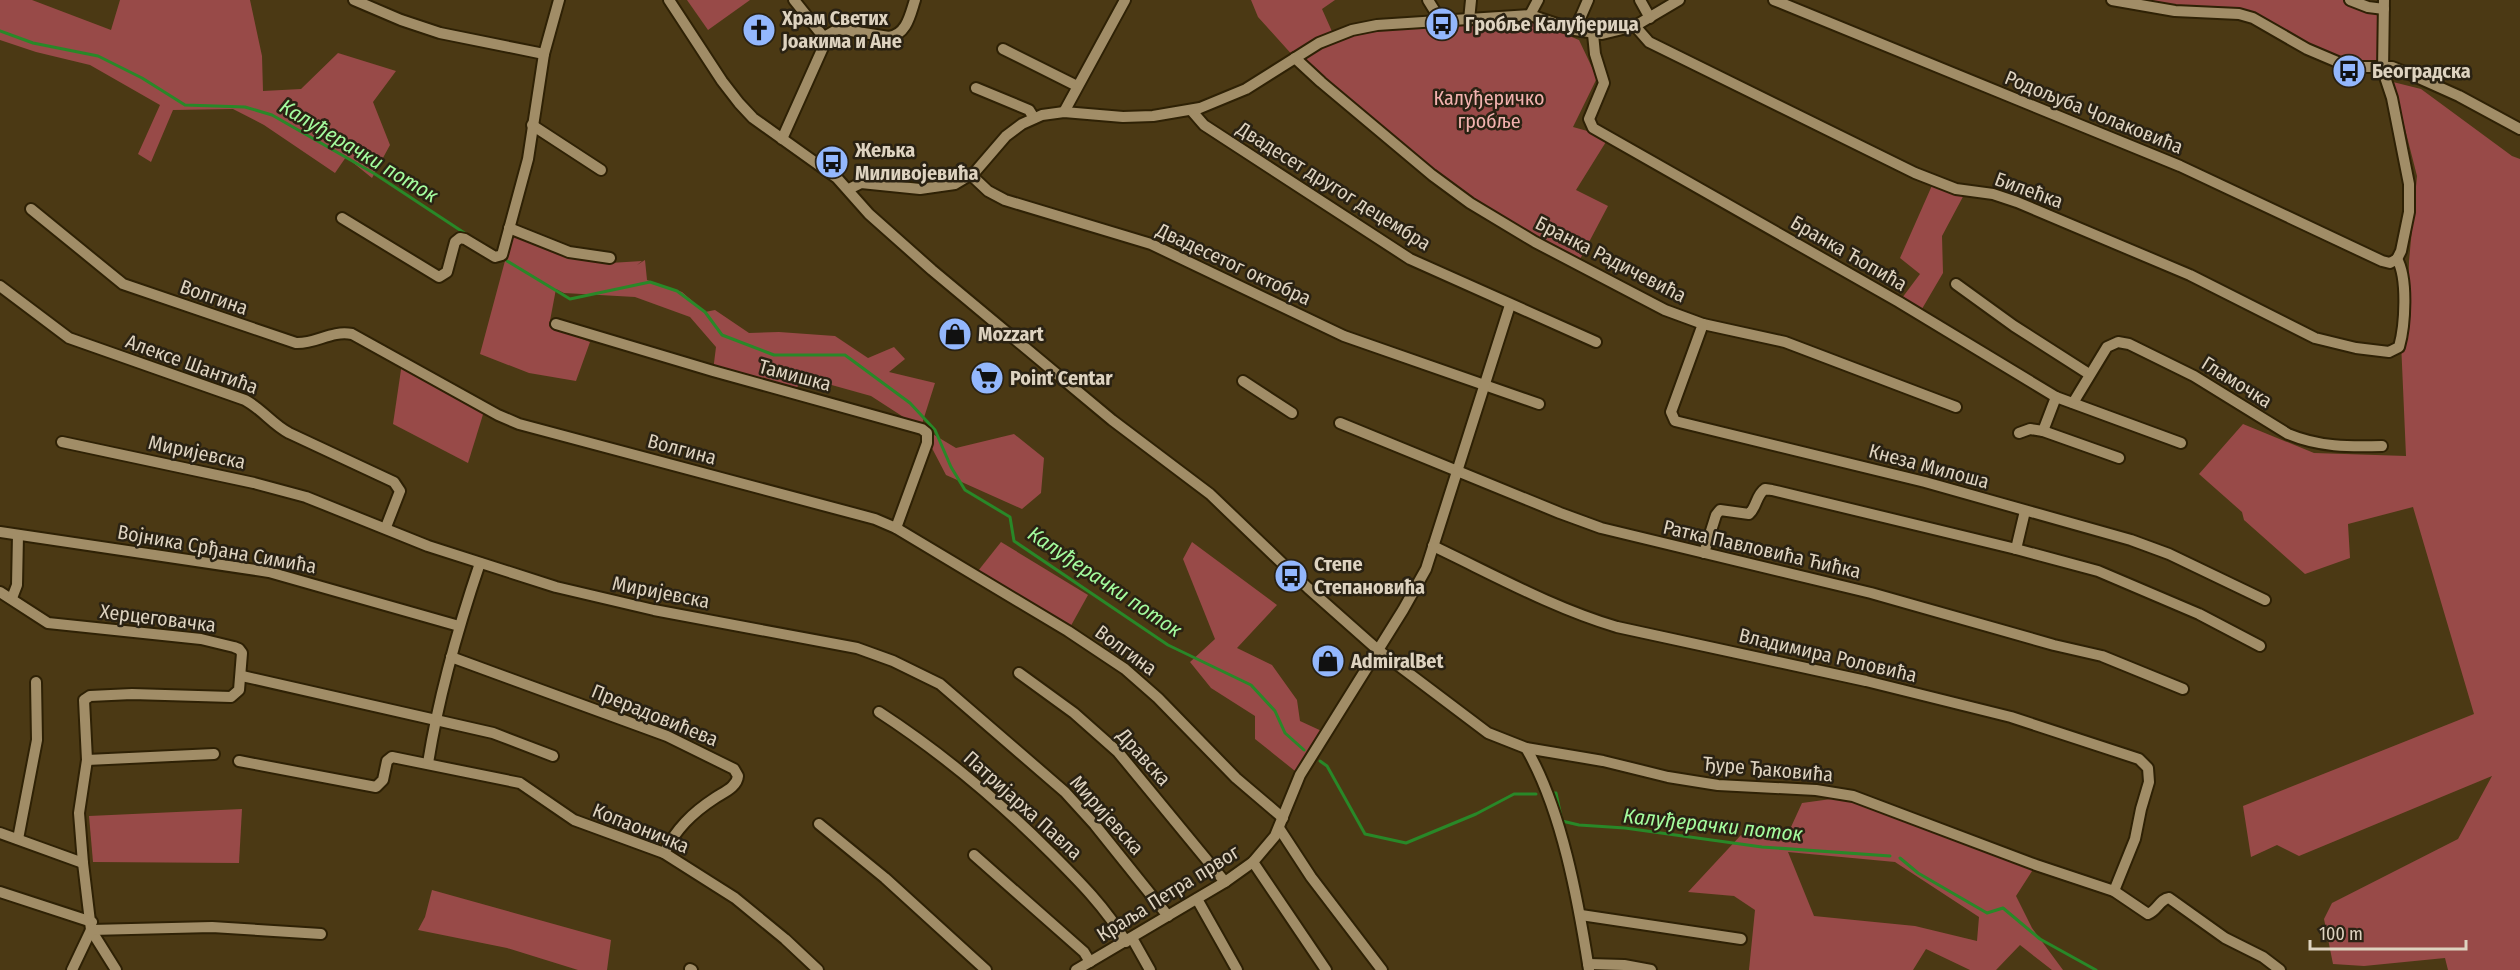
<svg xmlns="http://www.w3.org/2000/svg" width="2520" height="970" font-family="'Fira Sans Condensed',sans-serif">
  <style>
    .green { fill: #984a48; fill-rule: evenodd }
    .lines { fill: none; stroke-linecap: round; stroke-linejoin: round }
    .stream { stroke: #298828; stroke-width: 3 }
    .minor-casing { stroke: #2e2105; stroke-width: 14 }
    .minor { stroke: #a18d67; stroke-width: 10 }
    .labels { text-anchor: middle; stroke-width: 5; stroke-linejoin: round; paint-order: stroke }
    .poi-label { font-size: 20px; font-weight: bold; fill: #ded3c0; stroke: #2a2213; text-anchor: start }
    .park-label { font-size: 20px; fill: #f3b2af; stroke: #2a2213 }
    .street-label { font-size: 20px; fill: #ded3c0; stroke: #2a2213 }
    .water-label { font-size: 21px; font-style: italic; fill: #a4fc9e; stroke: #2a2213 }
  </style>
  <rect width="100%" height="100%" fill="#4b3914"/>
  <g class="green">
    <path d="M 0,0 L 32,0 L 111,30 L 120,0 L 250,0 L 262,56 L 263,91 L 301,89 L 338,53 L 396,71 L 373,102 L 390,145 L 372,178 L 346,157 L 335,173 L 264,125 L 233,109 L 173,110 L 151,162 L 138,154 L 160,105 L 90,65 L 36,52 L 0,40 Z"/>
    <path d="M 687,0 L 750,0 L 708,30 Z"/>
    <path d="M 1251,0 L 1335,0 L 1322,9 L 1334,36 L 1295,58 L 1258,17 Z"/>
    <path d="M 2116,0 L 2353,0 L 2384,9 L 2383,66 L 2331,59 L 2253,18 Z"/>
    <path d="M 1533,21 L 1579,40 L 1597,78 L 1573,127 L 1609,137 L 1576,190 L 1608,206 L 1578,263 L 1432,175 L 1303,61 L 1331,41 L 1372,30 Z"/>
    <path d="M 2393,82 L 2421,89 L 2512,156 L 2520,159 L 2520,970 L 2448,970 L 2445,958 L 2364,966 L 2333,964 L 2324,919 L 2332,903 L 2458,839 L 2492,776 L 2299,856 L 2277,845 L 2251,857 L 2243,806 L 2474,714 L 2413,507 L 2348,524 L 2350,558 L 2305,574 L 2244,520 L 2242,512 L 2199,474 L 2243,424 L 2314,453 L 2406,456 L 2401,342 L 2408,302 L 2409,261 L 2417,176 Z"/>
    <path d="M 1934,181 L 1966,191 L 1942,236 L 1943,273 L 1919,314 L 1899,302 L 1920,274 L 1900,258 Z"/>
    <path d="M 513,231 L 568,255 L 610,263 L 642,261 L 637,265 L 645,260 L 647,280 L 682,292 L 705,312 L 715,310 L 749,333 L 779,332 L 835,336 L 868,358 L 894,347 L 905,359 L 889,372 L 935,383 L 921,427 L 956,448 L 1014,434 L 1044,458 L 1041,493 L 1022,509 L 946,475 L 922,429 L 871,396 L 803,377 L 794,393 L 713,371 L 716,347 L 690,317 L 635,297 L 564,293 L 556,289 L 549,326 L 590,342 L 576,381 L 529,373 L 480,354 Z"/>
    <path d="M 402,363 L 485,408 L 468,463 L 393,424 Z"/>
    <path d="M 1001,542 L 1088,595 L 1068,631 L 974,576 Z"/>
    <path d="M 1192,542 L 1277,605 L 1237,648 L 1272,665 L 1297,700 L 1300,721 L 1326,733 L 1300,775 L 1255,739 L 1255,716 L 1211,688 L 1190,662 L 1215,639 L 1183,559 Z"/>
    <path d="M 1853,796 L 2036,865 L 2016,896 L 2032,928 L 2063,970 L 2052,970 L 2020,945 L 1996,970 L 1970,970 L 1926,949 L 1913,970 L 1749,970 L 1755,910 L 1734,896 L 1688,892 L 1741,835 L 1786,838 L 1802,803 ZM 1788,852 L 1895,862 L 1979,917 L 1977,941 L 1915,926 L 1814,916 Z"/>
    <path d="M 242,809 L 239,863 L 93,862 L 89,816 Z"/>
    <path d="M 432,890 L 611,940 L 607,970 L 578,970 L 507,948 L 418,930 L 425,917 Z"/>
  </g>
  <g class="lines">
    <g class="stream">
      <path d="M 0,31 L 33,43 L 98,56 L 142,78 L 185,105 L 245,107 L 272,115 L 375,174 L 469,236"/>
      <path d="M 507,261 L 570,299 L 650,282 L 677,291 L 705,312 L 722,335 L 774,355 L 845,355 L 910,403 L 935,430 L 951,467 L 965,490 L 1010,517 L 1014,541 L 1168,645 L 1251,685 L 1275,711 L 1285,733 L 1304,750"/>
      <path d="M 1320,761 L 1327,766 L 1365,834 L 1406,843 L 1476,814 L 1514,794 L 1536,794"/>
      <path d="M 1553,793 L 1556,793 L 1562,821 L 1579,825 L 1625,828 L 1762,847 L 1890,856"/>
      <path d="M 1900,858 L 1918,873 L 1987,913 L 2003,908 L 2040,939 L 2096,970"/>
    </g>
    <g class="minor-casing">
      <g id="minor">
        <path d="M 354,0 L 401,20 L 440,33 L 544,54"/>
        <path d="M 669,0 L 722,81 L 739,103 L 753,118 L 837,178 L 869,214 L 932,270 L 1112,420 L 1210,494 L 1308,588 L 1378,650 L 1488,733 L 1526,748 L 1603,761 L 1668,777 L 1718,785 L 1816,790 L 1853,796 L 2036,865 L 2114,891 L 2148,914 C 2157,911 2160,899 2169,898 L 2225,938 L 2263,957 L 2280,970"/>
        <path d="M 1428,0 L 1441,21"/>
        <path d="M 1640,0 L 1650,18"/>
        <path d="M 1774,0 L 2180,166 L 2382,261 L 2390,263 L 2397,259"/>
        <path d="M 2112,0 L 2175,11 L 2239,14 L 2253,18 L 2307,49 L 2340,63 L 2357,67 L 2392,67 L 2412,75 L 2459,96 L 2520,129"/>
        <path d="M 2350,0 L 2368,7 L 2384,9"/>
        <path d="M 2384,0 L 2383,71 L 2392,98 L 2409,184 L 2409,212 L 2401,251 L 2397,259"/>
        <path d="M 1530,15 L 1538,0"/>
        <path d="M 1469,20 L 1471,0"/>
        <path d="M 1635,26 L 1649,42 L 1915,173 L 1956,189 L 1993,194 L 2017,202 L 2190,275 L 2315,338 L 2356,348 L 2389,352 L 2399,347 C 2405,326 2408,278 2397,259"/>
        <path d="M 1575,30 L 1588,0"/>
        <path d="M 1593,34 L 1595,54 L 1604,83 L 1589,119 L 1593,128 L 1899,302 L 2056,397 L 2181,443"/>
        <path d="M 824,37 L 838,29 L 889,37 C 907,34 910,15 915,0"/>
        <path d="M 1003,49 L 1077,86"/>
        <path d="M 1295,58 L 1321,82 L 1432,175 L 1470,203 L 1535,242 L 1665,310 L 1703,324 L 1785,342 L 1956,407"/>
        <path d="M 976,88 L 1029,110 L 1034,118"/>
        <path d="M 1191,110 L 1204,125 L 1410,259 L 1596,342"/>
        <path d="M 1064,112 L 1125,0"/>
        <path d="M 532,125 L 601,170"/>
        <path d="M 782,139 L 825,43 L 822,35 L 794,0"/>
        <path d="M 971,175 L 988,191 L 1005,200 L 1151,244 L 1344,336 L 1539,404"/>
        <path d="M 849,189 L 861,183 L 920,189 L 955,184 L 975,172 L 1006,136 L 1022,124 L 1042,115 L 1064,112 L 1123,117 L 1153,116 L 1200,108 L 1246,89 L 1319,43 L 1352,30 L 1377,25 L 1530,15 L 1575,30 L 1602,34 L 1635,26 L 1679,0"/>
        <path d="M 31,209 L 123,284 L 296,343 C 316,344 331,330 352,334 L 498,415 L 519,424 L 875,519 L 896,528 L 1068,631 L 1125,669 L 1158,698 L 1236,778 L 1283,818"/>
        <path d="M 342,218 L 439,277 L 447,272 L 455,242 L 460,238 L 465,239 L 495,257 L 502,255 L 528,159 L 544,54 L 559,0"/>
        <path d="M 509,228 L 569,252 L 610,258"/>
        <path d="M 1956,284 L 2014,326 L 2089,374"/>
        <path d="M 0,286 L 69,338 L 245,400 C 262,409 272,424 289,433 L 394,482 L 400,491 L 386,527"/>
        <path d="M 556,324 L 713,371 L 922,429 L 927,433 L 927,443 L 896,528"/>
        <path d="M 1703,324 L 1671,412 L 1675,421 L 1925,482 L 2131,540 L 2169,554 L 2265,600"/>
        <path d="M 1243,381 L 1292,413"/>
        <path d="M 2073,403 L 2107,347 L 2118,342 L 2129,344 L 2194,376 L 2288,434 C 2319,447 2349,447 2382,446"/>
        <path d="M 1340,423 L 1560,513 L 1601,528 L 1871,593 L 2054,645 L 2102,656 L 2183,689"/>
        <path d="M 2043,431 L 2056,397"/>
        <path d="M 2019,433 L 2030,429 L 2043,431 L 2119,458"/>
        <path d="M 62,442 L 254,483 L 306,497 L 428,546 L 556,587 L 654,610 L 857,648 L 893,661 L 940,684 L 1065,792 L 1095,825 L 1168,916"/>
        <path d="M 0,532 L 269,572 L 459,626"/>
        <path d="M 1433,546 C 1494,575 1553,608 1617,627 L 1866,681 L 2011,717 L 2139,759 L 2148,768 L 2149,782 L 2141,809 L 2135,839 L 2114,891"/>
        <path d="M 2016,549 L 2025,511"/>
        <path d="M 1704,553 L 1716,515 L 1720,510 L 1749,514 C 1757,507 1756,495 1765,489 L 1772,490 L 2016,549 L 2098,571 L 2199,614 L 2260,646"/>
        <path d="M 0,592 L 48,623 L 201,639 L 234,647 L 239,649 L 242,653 L 239,690 L 231,697 L 132,694 L 90,696 L 84,700 L 87,760 L 79,813 L 83,863 L 91,930 L 116,970"/>
        <path d="M 12,598 L 17,585 L 18,535"/>
        <path d="M 451,657 L 667,736 L 734,769 L 738,776 C 737,787 724,792 715,798 C 692,813 676,829 664,853"/>
        <path d="M 1019,673 L 1074,713 L 1118,752 L 1225,882"/>
        <path d="M 242,676 L 493,733 L 553,756"/>
        <path d="M 879,712 C 942,753 999,801 1052,854 C 1079,881 1106,908 1126,942"/>
        <path d="M 1526,748 C 1562,810 1578,900 1589,970"/>
        <path d="M 87,760 L 214,754"/>
        <path d="M 239,761 L 376,787 L 383,780 L 387,761 L 392,757 L 520,783 L 574,820 L 664,853 L 735,898 L 785,939 L 818,970"/>
        <path d="M 428,763 C 439,694 458,628 480,563"/>
        <path d="M 819,824 L 885,878 L 986,970"/>
        <path d="M 1279,828 L 1311,877 L 1382,970"/>
        <path d="M 0,833 L 83,863"/>
        <path d="M 18,839 L 37,740 L 36,682"/>
        <path d="M 974,855 L 1084,952 L 1090,962"/>
        <path d="M 1253,862 L 1326,970"/>
        <path d="M 0,892 L 92,922"/>
        <path d="M 1197,899 L 1237,970"/>
        <path d="M 1581,915 L 1741,939"/>
        <path d="M 1132,938 L 1150,970"/>
        <path d="M 1588,964 L 1624,965 L 1651,970"/>
        <path d="M 690,969 L 692,970"/>
        <path d="M 72,970 L 91,930 L 212,927 L 321,934"/>
        <path d="M 1076,970 L 1225,882 L 1253,862 L 1275,836 L 1300,775 L 1403,610 L 1426,569 L 1510,305"/>
      </g>
    </g>
    <use href="#minor" class="minor"/>
  </g>
  <defs>
    <g id="bus-disc" transform="scale(1.725)"><circle r="9.5" fill="#93b7fd" stroke="#2a2213"/><path d="M-5-6H5V4H4V6H2V4H-2V6H-4V4H-5ZM-3.5-4V0h7V-4ZM-3.5 1.2v1.5H-2V1.2ZM2 1.2v1.5H3.5V1.2Z" fill="#111"/></g>
    <g id="church-disc" transform="scale(1.725)"><circle r="9.5" fill="#93b7fd" stroke="#2a2213"/><path d="M-1.2-6h2.4v3.5h3.3v2.4h-3.3V6h-2.4V-.1h-3.3v-2.4h3.3Z" fill="#111"/></g>
    <g id="shop-disc" transform="scale(1.725)"><circle r="9.5" fill="#93b7fd" stroke="#2a2213"/><path d="M-5-2.5h2.3a2.7 3.5 0 0 1 5.4 0H5L5.5 6h-11ZM-1.5-2.5h3a1.5 2.3 0 0 0-3 0Z" fill="#111"/></g>
    <g id="supermarket-disc" transform="scale(1.725)"><circle r="9.5" fill="#93b7fd" stroke="#2a2213"/><path d="M-6-5.5h2.5l.6 2H6L4.5 2H-2.5L-4.4-4H-6ZM-1.5 3.2a1.3 1.3 0 1 0 .1 0ZM3 3.2a1.3 1.3 0 1 0 .1 0Z" fill="#111"/></g>
  </defs>
  <g fill-rule="evenodd">
    <use href="#bus-disc" x="1442" y="24"/>
    <use href="#church-disc" x="759" y="30"/>
    <use href="#bus-disc" x="2349" y="71"/>
    <use href="#bus-disc" x="832" y="162"/>
    <use href="#shop-disc" x="955" y="334"/>
    <use href="#supermarket-disc" x="987" y="378"/>
    <use href="#bus-disc" x="1291" y="576"/>
    <use href="#shop-disc" x="1328" y="661"/>
  </g>
  <g class="labels">
    <g class="poi-label">
      <text x="782" y="25">Храм Светих<tspan x="782" dy="23">Јоакима и Ане</tspan></text>
      <text x="1465" y="31">Гробље Калуђерица</text>
      <text x="2372" y="78">Београдска</text>
      <text x="855" y="157">Жељка<tspan x="855" dy="23">Миливојевића</tspan></text>
      <text x="978" y="341">Mozzart</text>
      <text x="1010" y="385">Point Centar</text>
      <text x="1314" y="571">Степе<tspan x="1314" dy="23">Степановића</tspan></text>
      <text x="1351" y="668">AdmiralBet</text>
    </g>
    <g class="park-label">
      <text x="1489" y="105">Калуђеричко<tspan x="1489" dy="23">гробље</tspan></text>
    </g>
    <g class="street-label">
      <text transform="translate(2094 112) rotate(22)" y="7">Родољуба Чолаковића</text>
      <text transform="translate(1334 186) rotate(32)" y="7">Двадесет другог децембра</text>
      <text transform="translate(2029 190) rotate(20)" y="7">Билећка</text>
      <text transform="translate(1849 253) rotate(30)" y="7">Бранка Ћопића</text>
      <text transform="translate(1611 259) rotate(27)" y="7">Бранка Радичевића</text>
      <text transform="translate(1234 264) rotate(25)" y="7">Двадесетог октобра</text>
      <text transform="translate(214 297) rotate(19)" y="7">Волгина</text>
      <text transform="translate(192 364) rotate(20)" y="7">Алексе Шантића</text>
      <text transform="translate(795 375) rotate(15)" y="7">Тамишка</text>
      <text transform="translate(2237 382) rotate(32)" y="7">Гламочка</text>
      <text transform="translate(682 449) rotate(15)" y="7">Волгина</text>
      <text transform="translate(197 452) rotate(12)" y="7">Миријевска</text>
      <text transform="translate(1929 466) rotate(15)" y="7">Кнеза Милоша</text>
      <text transform="translate(217 549) rotate(10)" y="7">Војника Срђана Симића</text>
      <text transform="translate(1762 549) rotate(13)" y="7">Ратка Павловића Ћићка</text>
      <text transform="translate(661 592) rotate(11)" y="7">Миријевска</text>
      <text transform="translate(158 618) rotate(7)" y="7">Херцеговачка</text>
      <text transform="translate(1126 650) rotate(36)" y="7">Волгина</text>
      <text transform="translate(1828 655) rotate(13)" y="7">Владимира Роловића</text>
      <text transform="translate(655 715) rotate(22)" y="7">Прерадовићева</text>
      <text transform="translate(1144 757) rotate(48)" y="7">Дравска</text>
      <text transform="translate(1768 769) rotate(5)" y="7">Ђуре Ђаковића</text>
      <text transform="translate(1023 805) rotate(42)" y="7">Патријарха Павла</text>
      <text transform="translate(1107 815) rotate(48)" y="7">Миријевска</text>
      <text transform="translate(641 828) rotate(22)" y="7">Копаоничка</text>
      <text transform="translate(1168 893) rotate(-32)" y="7">Краља Петра првог</text>
    </g>
    <g class="water-label">
      <text transform="translate(359 151) rotate(31)" y="7">Калуђерачки поток</text>
      <text transform="translate(1105 582) rotate(34)" y="7">Калуђерачки поток</text>
      <text transform="translate(1713 825) rotate(6)" y="7">Калуђерачки поток</text>
    </g>
  </g>
  <path d="M2310 940v9h156v-9" fill="none" stroke="#ded3c0" stroke-width="3"/>
  <text x="2319" y="940" font-size="18" fill="#ded3c0" stroke="#2a2213" stroke-width="4.5" paint-order="stroke">100 m</text>
</svg>
